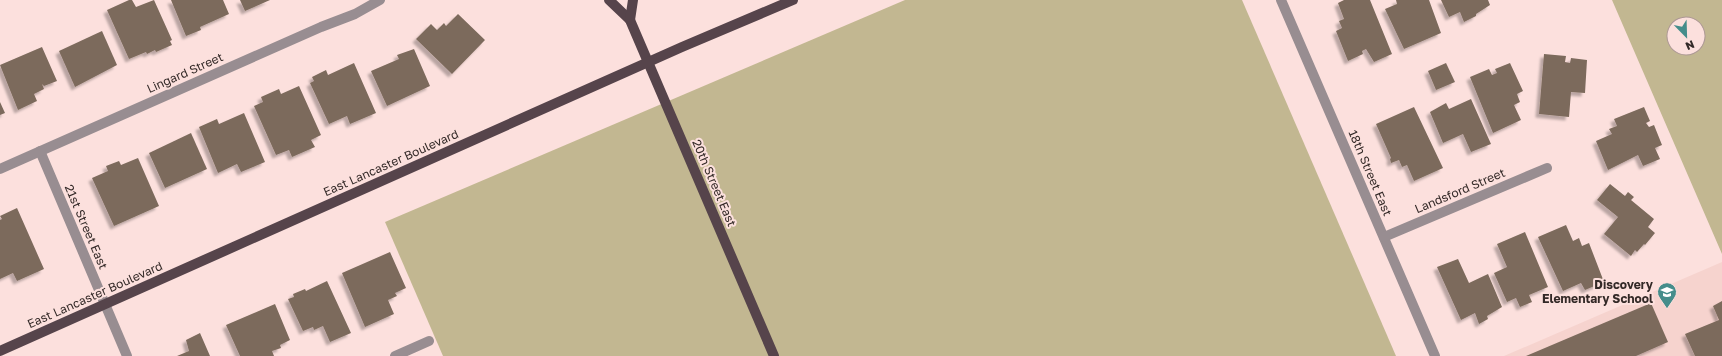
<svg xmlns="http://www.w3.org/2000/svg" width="1722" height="356" font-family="'Golos Text',sans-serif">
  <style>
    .built { fill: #f6d3ce }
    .green { fill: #c2b791; fill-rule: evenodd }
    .building { fill: #7c6a5c; filter: url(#shadow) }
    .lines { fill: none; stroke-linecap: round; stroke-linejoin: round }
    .minor { stroke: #988d91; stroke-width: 10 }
    .major { stroke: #56444b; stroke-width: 10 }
    .labels { text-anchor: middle; stroke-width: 4; stroke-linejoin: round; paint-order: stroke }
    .street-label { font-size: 12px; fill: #332927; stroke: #fce0dd }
    .poi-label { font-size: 12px; font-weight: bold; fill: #332927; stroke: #fce0dd; text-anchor: end }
  </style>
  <defs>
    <filter id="shadow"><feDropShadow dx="-3.5" dy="3.5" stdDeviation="1" flood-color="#0004"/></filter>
  </defs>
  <rect width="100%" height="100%" fill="#fce0dd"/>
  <path class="built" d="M 1722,262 L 1722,356 L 1504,356 Z"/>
  <g class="green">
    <path d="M 905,0 L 1242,0 L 1396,356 L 443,356 L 385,222 Z"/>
    <path d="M 1612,0 L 1722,0 L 1722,254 ZM 1674,24 L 1698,24 L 1698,48 L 1674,48 Z"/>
  </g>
  <g class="building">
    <path d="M 129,0 L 132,0 L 136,7 L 154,0 L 172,40 L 170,41 L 172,45 L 156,52 L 155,50 L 147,54 L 146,52 L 129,59 L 107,10 Z"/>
    <path d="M 171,0 L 223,0 L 229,14 L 200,27 L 201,30 L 186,36 Z"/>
    <path d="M 240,0 L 270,0 L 245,11 Z"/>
    <path d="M 1344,0 L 1370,0 L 1392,54 L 1374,62 L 1366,49 L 1362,51 L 1363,54 L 1348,61 L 1336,31 L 1342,28 L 1339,21 L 1344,19 L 1338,3 Z"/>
    <path d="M 1396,0 L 1429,0 L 1441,33 L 1404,49 L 1385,9 L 1397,4 Z"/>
    <path d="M 1441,0 L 1488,0 L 1490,5 L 1476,14 L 1476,16 L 1464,22 L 1460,12 L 1449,17 Z"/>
    <path d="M 458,14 L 485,40 L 452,74 L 416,39 L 431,24 L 437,30 L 444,23 L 446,26 Z"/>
    <path d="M 102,31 L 117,65 L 75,87 L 59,51 Z"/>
    <path d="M 42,47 L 57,81 L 44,86 L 42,84 L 44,89 L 34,94 L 37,101 L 18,110 L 0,65 Z"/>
    <path d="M 414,49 L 430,86 L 387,106 L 371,71 L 399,59 L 397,55 Z"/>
    <path d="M 1544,54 L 1566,56 L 1565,62 L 1570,63 L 1571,58 L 1587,60 L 1585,93 L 1571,92 L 1569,117 L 1539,114 Z"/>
    <path d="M 354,63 L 376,113 L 350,124 L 347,116 L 329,124 L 310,83 L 314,81 L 312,77 L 326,70 L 328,75 Z"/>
    <path d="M 1446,63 L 1455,82 L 1436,90 L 1428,71 Z"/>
    <path d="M 1510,63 L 1523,91 L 1517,94 L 1520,102 L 1514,105 L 1521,120 L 1493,133 L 1470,77 L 1489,69 L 1492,75 L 1497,73 L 1495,69 Z"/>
    <path d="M 299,86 L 321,135 L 311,140 L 315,147 L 292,157 L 289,150 L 276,155 L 254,106 L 263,102 L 261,97 L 279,89 L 281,94 Z"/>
    <path d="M 1471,99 L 1491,144 L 1471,152 L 1463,134 L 1443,143 L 1430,112 L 1446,103 L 1449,109 Z"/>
    <path d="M 0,102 L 5,113 L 0,115 Z"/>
    <path d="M 1414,107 L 1443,168 L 1414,181 L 1407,165 L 1402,167 L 1399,160 L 1391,163 L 1390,159 L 1391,158 L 1376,124 Z"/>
    <path d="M 1644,107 L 1650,121 L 1646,123 L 1649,127 L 1654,125 L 1662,145 L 1655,148 L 1660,159 L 1643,166 L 1638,155 L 1608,170 L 1596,141 L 1612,134 L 1609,129 L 1617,126 L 1614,119 Z"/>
    <path d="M 244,113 L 265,162 L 241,172 L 237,164 L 218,173 L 199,127 L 217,119 L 219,124 Z"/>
    <path d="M 191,133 L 207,169 L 165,188 L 149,153 Z"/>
    <path d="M 138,158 L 159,206 L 114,226 L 92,178 L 108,171 L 106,166 L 119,161 L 121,165 Z"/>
    <path d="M 1610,184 L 1625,196 L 1628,192 L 1634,197 L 1631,200 L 1654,219 L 1648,227 L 1655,233 L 1645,245 L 1644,244 L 1637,252 L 1635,250 L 1631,256 L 1604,234 L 1618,217 L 1597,200 Z"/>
    <path d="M 17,208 L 44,269 L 17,281 L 13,273 L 0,279 L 0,220 L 2,219 L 0,216 Z"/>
    <path d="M 1566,225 L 1573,241 L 1579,238 L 1582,246 L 1589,243 L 1604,282 L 1585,290 L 1581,283 L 1563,291 L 1538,237 Z"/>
    <path d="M 1525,232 L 1548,287 L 1529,295 L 1532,302 L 1520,307 L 1516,298 L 1507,302 L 1494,273 L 1507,267 L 1497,244 Z"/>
    <path d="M 390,252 L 406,288 L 395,293 L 397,296 L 388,300 L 394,314 L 365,327 L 342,273 Z"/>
    <path d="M 1458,259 L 1469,283 L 1488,274 L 1502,307 L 1487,316 L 1488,319 L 1479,324 L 1475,313 L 1461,320 L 1437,267 Z"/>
    <path d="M 327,281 L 351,333 L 330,342 L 323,326 L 314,330 L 313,327 L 303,331 L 288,299 L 294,297 L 293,294 L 305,289 L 306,291 Z"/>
    <path d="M 1722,301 L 1722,356 L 1695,356 L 1685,334 L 1719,320 L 1713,306 Z"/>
    <path d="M 1651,303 L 1668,342 L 1636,356 L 1526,356 Z"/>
    <path d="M 275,304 L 290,340 L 280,345 L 281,348 L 272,351 L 274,356 L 240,356 L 226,325 Z"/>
    <path d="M 200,333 L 210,356 L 177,356 L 189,351 L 186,340 Z"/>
  </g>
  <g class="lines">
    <g class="minor">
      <path d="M 1281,0 L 1435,356"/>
      <path d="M 40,151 L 127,356"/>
      <path d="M 0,169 L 321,27 L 355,14 L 380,0"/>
      <path d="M 1384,237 L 1547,168"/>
      <path d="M 395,356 L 429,341"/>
    </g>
    <g class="major">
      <path d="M 609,0 L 630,20 L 774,356"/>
      <path d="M 630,20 L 633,0"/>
      <path d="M 0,351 L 682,47 L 793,0"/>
    </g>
  </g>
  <defs>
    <g id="school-pin" transform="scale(1)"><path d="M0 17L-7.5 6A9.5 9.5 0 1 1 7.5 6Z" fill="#458d8b" stroke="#fce0dd"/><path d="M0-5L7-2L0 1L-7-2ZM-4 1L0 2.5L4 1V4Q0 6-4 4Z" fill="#fff"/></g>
  </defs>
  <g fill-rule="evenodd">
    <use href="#school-pin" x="1667" y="292"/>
  </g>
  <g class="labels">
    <g class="street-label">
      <text transform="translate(185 73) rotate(-24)" y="4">Lingard Street</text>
      <text transform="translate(391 163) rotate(-24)" y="4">East Lancaster Boulevard</text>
      <text transform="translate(1370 173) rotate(67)" y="4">18th Street East</text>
      <text transform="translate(714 183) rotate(67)" y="4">20th Street East</text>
      <text transform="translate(1460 191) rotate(-23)" y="4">Landsford Street</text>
      <text transform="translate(86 227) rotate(67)" y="4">21st Street East</text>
      <text transform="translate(95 295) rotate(-24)" y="4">East Lancaster Boulevard</text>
    </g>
    <g class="poi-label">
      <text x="1653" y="289">Discovery<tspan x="1653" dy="14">Elementary School</tspan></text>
    </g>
  </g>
  <g transform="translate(1686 36) rotate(157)"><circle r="19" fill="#fce0dd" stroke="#ac9794"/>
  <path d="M0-3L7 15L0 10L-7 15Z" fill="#458d8b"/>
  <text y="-6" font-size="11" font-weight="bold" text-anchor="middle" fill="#332927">N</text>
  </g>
</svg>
